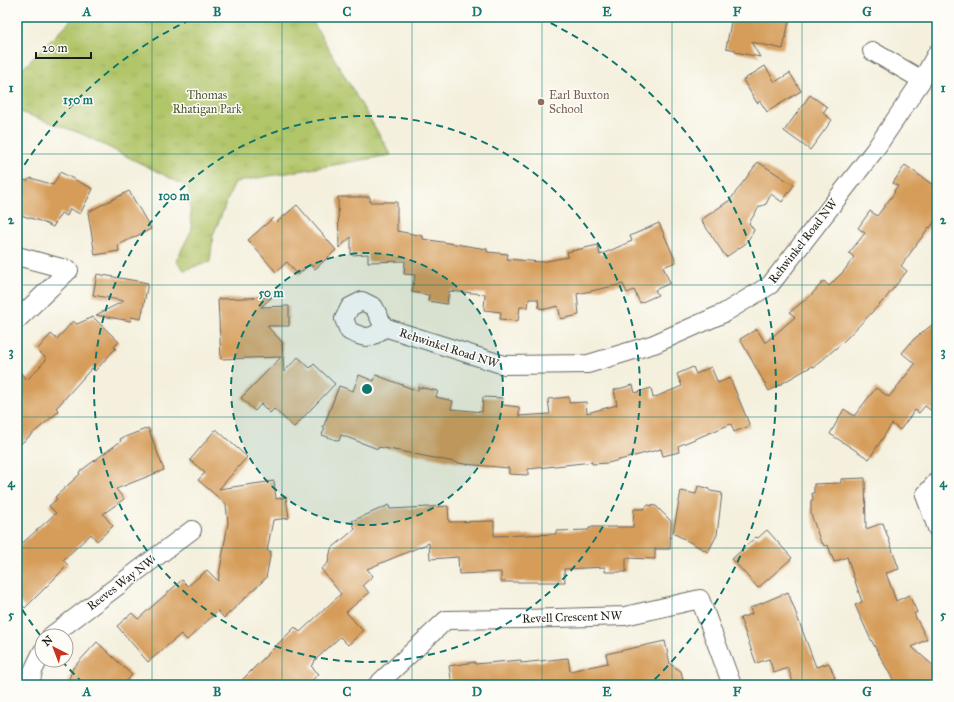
<svg xmlns="http://www.w3.org/2000/svg" width="954" height="702" font-family="'IM FELL Great Primer',serif">
  <style>
    .park { fill: url(#park-tufts); stroke: #667042 }
    .building { fill: #d69d5a }
    .lines { fill: none; stroke-linecap: round; stroke-linejoin: round }
    .street-casing { stroke: #686660; stroke-width: 20 }
    .street { stroke: #fff; stroke-width: 18 }
    .grid { fill: none; stroke: #0f766e; stroke-width: 1; stroke-opacity: 0.55 }
    .ring { fill: none; stroke: #0f766e; stroke-width: 2; stroke-dasharray: 7 5 }
    .education-dot { fill: #8d6e63; stroke: #fdfcf7; stroke-width: 1.5 }
    .labels { text-anchor: middle; stroke-width: 3; stroke-linejoin: round; paint-order: stroke }
    .park-label { font-size: 12px; fill: #505737; stroke: #fdfcf7 }
    .education-label { font-size: 12px; fill: #785e54; stroke: #fdfcf7; text-anchor: start }
    .street-label { font-size: 12px; fill: #1c1c1c; stroke: #fdfcf7 }
    .centre { fill: #0f766e; stroke: #fdfcf7; stroke-width: 2 }
    .ring-label { font-size: 12px; text-anchor: middle; font-weight: bold; fill: #0f766e; stroke: #fdfcf7; stroke-width: 3; stroke-linejoin: round; paint-order: stroke }
    .neatline { fill: none; stroke: #0f766e; stroke-width: 1.5 }
    .grid-label { font-size: 13px; text-anchor: middle; font-weight: bold; fill: #0f766e }
  </style>
  <defs>
    <pattern id="park-tufts" width="24" height="20" patternUnits="userSpaceOnUse"><rect width="24" height="20" fill="#b1c569"/><path d="M3 7l-1-3M5 7V3M7 7l1-3M15 17l-1-3M17 17v-4M19 17l1-3" fill="none" stroke="#98a95a"/></pattern>
  </defs>
  <rect width="100%" height="100%" fill="#fdfcf7"/>
  <filter id="ink" filterUnits="userSpaceOnUse"><feTurbulence type="fractalNoise" baseFrequency=".025" numOctaves="2"/><feDisplacementMap in="SourceGraphic" scale="8" xChannelSelector="R" yChannelSelector="G"/><feConvolveMatrix kernelMatrix="1 2 1 2 8 2 1 2 1" color-interpolation-filters="sRGB"/></filter>
  <filter id="wash" filterUnits="userSpaceOnUse"><feTurbulence type="fractalNoise" baseFrequency=".012" numOctaves="4" result="noise"/><feDisplacementMap in="SourceGraphic" scale="16" xChannelSelector="R" yChannelSelector="G"/><feGaussianBlur stdDeviation="0.9" result="paint"/><feColorMatrix in="noise" values="0 0 0 0 0 0 0 0 0 0 0 0 0 0 0 0 0 1.4 0 .05"/><feComposite in="paint" operator="in"/></filter>
  <g filter="url(#wash)">
    <rect width="100%" height="100%" fill="#f4f0dd"/>
    <path class="park" d="M 74,17 L 310,17 L 391,155 L 235,182 L 213,235 L 210,262 L 184,270 L 176,261 L 192,229 L 188,187 L 80,133 L 17,111 L 17,74 Z"/>
    <g id="blocks">
      <g class="building">
        <path d="M 732,17 L 790,17 L 783,49 L 751,42 L 760,57 L 735,52 L 736,50 L 726,48 Z"/>
        <path d="M 765,66 L 775,82 L 790,73 L 801,91 L 767,112 L 760,101 L 757,103 L 743,80 Z"/>
        <path d="M 810,95 L 827,107 L 823,113 L 832,120 L 810,150 L 784,131 Z"/>
        <path d="M 758,162 L 794,185 L 782,202 L 771,194 L 766,204 L 759,207 L 749,223 L 754,230 L 752,234 L 745,244 L 726,257 L 701,220 L 730,200 Z"/>
        <path d="M 905,165 L 937,188 L 937,218 L 930,228 L 929,227 L 901,266 L 907,271 L 885,299 L 842,343 L 814,367 L 812,366 L 769,391 L 740,339 L 757,329 L 765,343 L 795,317 L 790,312 L 811,295 L 824,281 L 829,286 L 844,271 L 854,257 L 849,253 L 865,233 L 858,228 L 870,211 L 877,216 L 895,192 L 894,191 L 898,186 L 893,183 Z"/>
        <path d="M 60,172 L 93,189 L 80,214 L 70,209 L 67,216 L 61,213 L 53,227 L 40,221 L 17,214 L 17,178 L 27,181 L 31,178 L 53,185 Z"/>
        <path d="M 129,191 L 151,229 L 118,245 L 119,251 L 95,255 L 88,212 Z"/>
        <path d="M 338,197 L 370,197 L 370,202 L 397,202 L 397,231 L 423,236 L 423,239 L 487,249 L 487,252 L 508,254 L 507,259 L 541,262 L 568,257 L 567,252 L 598,245 L 600,255 L 632,241 L 630,236 L 659,223 L 676,262 L 663,267 L 670,283 L 655,290 L 658,295 L 640,303 L 634,290 L 627,293 L 623,284 L 577,294 L 579,315 L 561,319 L 558,306 L 546,309 L 539,308 L 538,299 L 529,299 L 528,307 L 520,307 L 518,321 L 500,319 L 501,312 L 484,310 L 485,294 L 449,291 L 447,304 L 428,301 L 429,295 L 412,292 L 415,275 L 404,274 L 405,261 L 368,262 L 368,254 L 351,255 L 351,237 L 339,248 Z"/>
        <path d="M 297,205 L 336,250 L 315,269 L 310,264 L 298,275 L 287,262 L 276,272 L 248,240 L 273,218 L 277,222 Z"/>
        <path d="M 97,274 L 148,283 L 141,319 L 131,317 L 131,321 L 96,315 L 124,301 L 93,295 Z"/>
        <path d="M 272,297 L 261,307 L 289,306 L 289,326 L 267,326 L 282,342 L 284,372 L 298,357 L 310,368 L 314,364 L 335,384 L 294,427 L 274,409 L 270,413 L 261,404 L 255,411 L 241,398 L 281,357 L 221,359 L 218,299 Z"/>
        <path d="M 93,317 L 119,342 L 114,347 L 116,348 L 95,371 L 92,368 L 59,405 L 56,408 L 59,411 L 17,447 L 17,369 L 27,380 L 47,359 L 37,350 L 51,334 L 57,339 L 73,321 L 77,324 Z"/>
        <path d="M 937,321 L 937,415 L 925,406 L 919,413 L 915,410 L 900,430 L 892,424 L 869,459 L 830,434 L 844,409 L 854,416 L 876,388 L 889,397 L 915,364 L 902,353 L 914,339 Z"/>
        <path d="M 693,367 L 696,374 L 711,367 L 718,383 L 730,378 L 750,426 L 734,432 L 731,424 L 678,446 L 679,452 L 663,456 L 661,449 L 608,463 L 592,464 L 592,462 L 528,469 L 528,475 L 509,474 L 509,468 L 464,464 L 379,447 L 378,449 L 341,435 L 339,441 L 322,435 L 325,428 L 323,428 L 339,386 L 353,391 L 359,375 L 374,381 L 376,375 L 418,391 L 418,387 L 438,391 L 436,397 L 453,401 L 451,409 L 482,412 L 483,397 L 503,398 L 502,405 L 519,407 L 519,416 L 550,414 L 548,399 L 569,397 L 569,403 L 586,402 L 587,413 L 617,405 L 614,390 L 633,385 L 635,393 L 651,388 L 653,398 L 682,386 L 677,374 Z"/>
        <path d="M 148,428 L 164,470 L 116,489 L 124,499 L 103,514 L 113,526 L 97,541 L 91,534 L 63,560 L 68,565 L 25,608 L 17,600 L 17,548 L 56,513 L 49,506 L 57,499 L 55,497 L 80,474 L 79,472 L 121,441 L 120,439 Z"/>
        <path d="M 216,429 L 247,457 L 219,489 L 274,481 L 276,499 L 286,497 L 289,518 L 273,520 L 267,551 L 271,551 L 266,578 L 224,618 L 218,611 L 187,640 L 181,634 L 148,662 L 117,626 L 132,613 L 138,619 L 182,580 L 188,586 L 207,570 L 218,581 L 228,523 L 226,504 L 198,480 L 205,473 L 190,460 Z"/>
        <path d="M 865,478 L 866,529 L 883,523 L 899,569 L 886,573 L 896,601 L 909,595 L 917,612 L 914,614 L 927,639 L 912,647 L 937,669 L 937,685 L 896,685 L 870,638 L 855,605 L 862,602 L 847,557 L 834,562 L 828,545 L 824,546 L 823,543 L 821,543 L 811,514 L 811,500 L 813,500 L 812,493 L 814,493 L 814,484 L 841,483 L 841,479 Z"/>
        <path d="M 698,486 L 708,488 L 710,491 L 722,493 L 717,535 L 708,552 L 673,533 L 681,491 L 696,494 Z"/>
        <path d="M 389,505 L 390,509 L 448,506 L 449,522 L 494,521 L 494,536 L 556,534 L 556,531 L 589,530 L 589,528 L 591,528 L 591,527 L 633,527 L 634,509 L 644,509 L 648,505 L 656,506 L 671,521 L 670,549 L 655,549 L 655,559 L 626,558 L 626,572 L 605,572 L 605,567 L 564,569 L 565,582 L 501,582 L 501,572 L 459,574 L 458,557 L 430,559 L 429,543 L 367,569 L 373,576 L 363,585 L 369,593 L 346,612 L 363,631 L 348,645 L 340,637 L 314,661 L 315,662 L 311,666 L 319,674 L 306,685 L 237,685 L 295,627 L 300,632 L 341,594 L 321,569 L 328,563 L 331,549 L 355,529 L 352,521 Z"/>
        <path d="M 767,530 L 792,558 L 758,588 L 732,559 L 756,537 L 758,538 Z"/>
        <path d="M 788,592 L 816,667 L 829,663 L 835,678 L 831,679 L 834,685 L 794,685 L 788,668 L 774,673 L 769,659 L 756,663 L 740,618 L 752,614 L 750,608 Z"/>
        <path d="M 665,641 L 670,664 L 681,671 L 684,685 L 452,685 L 449,666 L 475,662 L 475,664 L 521,660 L 521,663 L 568,658 L 570,671 L 608,663 L 606,654 Z"/>
        <path d="M 97,642 L 132,675 L 123,685 L 67,685 L 73,668 Z"/>
      </g>
    </g>
  </g>
  <g filter="url(#ink)">
    <use href="#blocks" fill-opacity="0" stroke="#686660" stroke-width="1"/>
    <g class="lines">
      <g class="street-casing">
        <g id="street">
          <path d="M 872,51 L 922,80"/>
          <path d="M 17,256 L 69,270 L 17,320"/>
          <path d="M 384,327 C 371,341 365,338 349,331 L 344,319 L 350,307 L 362,301 L 374,307 L 384,327 L 504,365 L 588,364 L 654,344 L 724,313 L 770,285 L 874,151 L 922,80 L 937,53"/>
          <path d="M 937,481 L 925,495 L 937,528"/>
          <path d="M 51,636 L 192,530"/>
          <path d="M 30,685 L 33,671 L 42,652"/>
          <path d="M 377,685 L 446,620 L 523,619 L 625,616 L 700,599 L 732,685"/>
        </g>
      </g>
      <use href="#street" class="street"/>
    </g>
  </g>
  <path class="grid" d="M 152,17 L 152,685M 282,17 L 282,685M 412,17 L 412,685M 542,17 L 542,685M 672,17 L 672,685M 802,17 L 802,685M 17,154 L 937,154M 17,285 L 937,285M 17,417 L 937,417M 17,548 L 937,548"/>
  <circle cx="367" cy="389" r="136" fill="#0f766e" fill-opacity=".12"/>
  <g class="ring">
    <circle cx="367" cy="389" r="136"/>
    <circle cx="367" cy="389" r="273"/>
    <path d="M83 683A409 409 0 0 1 61 660M40 635A409 409 0 0 1 18 603M18 175A409 409 0 0 1 194 18M540 18A409 409 0 0 1 651 683"/>
  </g>
  <circle class="education-dot" cx="541" cy="102" r="4"/>
  <g class="labels">
    <g class="park-label">
      <text x="207" y="99">Thomas<tspan x="207" dy="14">Rhatigan Park</tspan></text>
    </g>
    <g class="education-label">
      <text x="549" y="99">Earl Buxton<tspan x="549" dy="14">School</tspan></text>
    </g>
    <g class="street-label">
      <text transform="translate(803 241) rotate(-52)" y="4">Rehwinkel Road NW</text>
      <text transform="translate(449 348) rotate(18)" y="4">Rehwinkel Road NW</text>
      <text transform="translate(121 583) rotate(-37)" y="4">Reeves Way NW</text>
      <text transform="translate(572 617) rotate(-2)" y="4">Revell Crescent NW</text>
    </g>
  </g>
  <circle cx="367" cy="389" r="6" class="centre"/>
  <g class="ring-label">
    <text x="78" y="104">150 m</text>
    <text x="174" y="200">100 m</text>
    <text x="271" y="297">50 m</text>
  </g>
  <rect width="954" height="702" fill="none" stroke="#fdfcf7" stroke-width="44"/>
  <g transform="translate(54 648) rotate(318)"><circle r="19" fill="#fdfcf7" stroke="#a3a29f"/>
  <path d="M0-3L7 15L0 10L-7 15Z" fill="#c8321e"/>
  <text y="-6" font-size="11" font-weight="bold" text-anchor="middle" fill="#1c1c1c">N</text>
  </g>
  <path d="M36 52v6h55v-6" fill="none" stroke="#1c1c1c" stroke-width="2"/>
  <text x="42" y="52" font-size="12" fill="#1c1c1c" stroke="#fdfcf7" stroke-width="3" paint-order="stroke">20 m</text>
  <rect x="22" y="22" width="910" height="658" class="neatline"/>
  <g class="grid-label">
    <text x="87" y="16">A</text>
    <text x="217" y="16">B</text>
    <text x="347" y="16">C</text>
    <text x="477" y="16">D</text>
    <text x="607" y="16">E</text>
    <text x="737" y="16">F</text>
    <text x="867" y="16">G</text>
    <text x="11" y="92">1</text>
    <text x="943" y="92">1</text>
    <text x="11" y="224">2</text>
    <text x="943" y="224">2</text>
    <text x="11" y="356">3</text>
    <text x="943" y="356">3</text>
    <text x="11" y="487">4</text>
    <text x="943" y="487">4</text>
    <text x="11" y="619">5</text>
    <text x="943" y="619">5</text>
    <text x="87" y="696">A</text>
    <text x="217" y="696">B</text>
    <text x="347" y="696">C</text>
    <text x="477" y="696">D</text>
    <text x="607" y="696">E</text>
    <text x="737" y="696">F</text>
    <text x="867" y="696">G</text>
  </g>
</svg>
